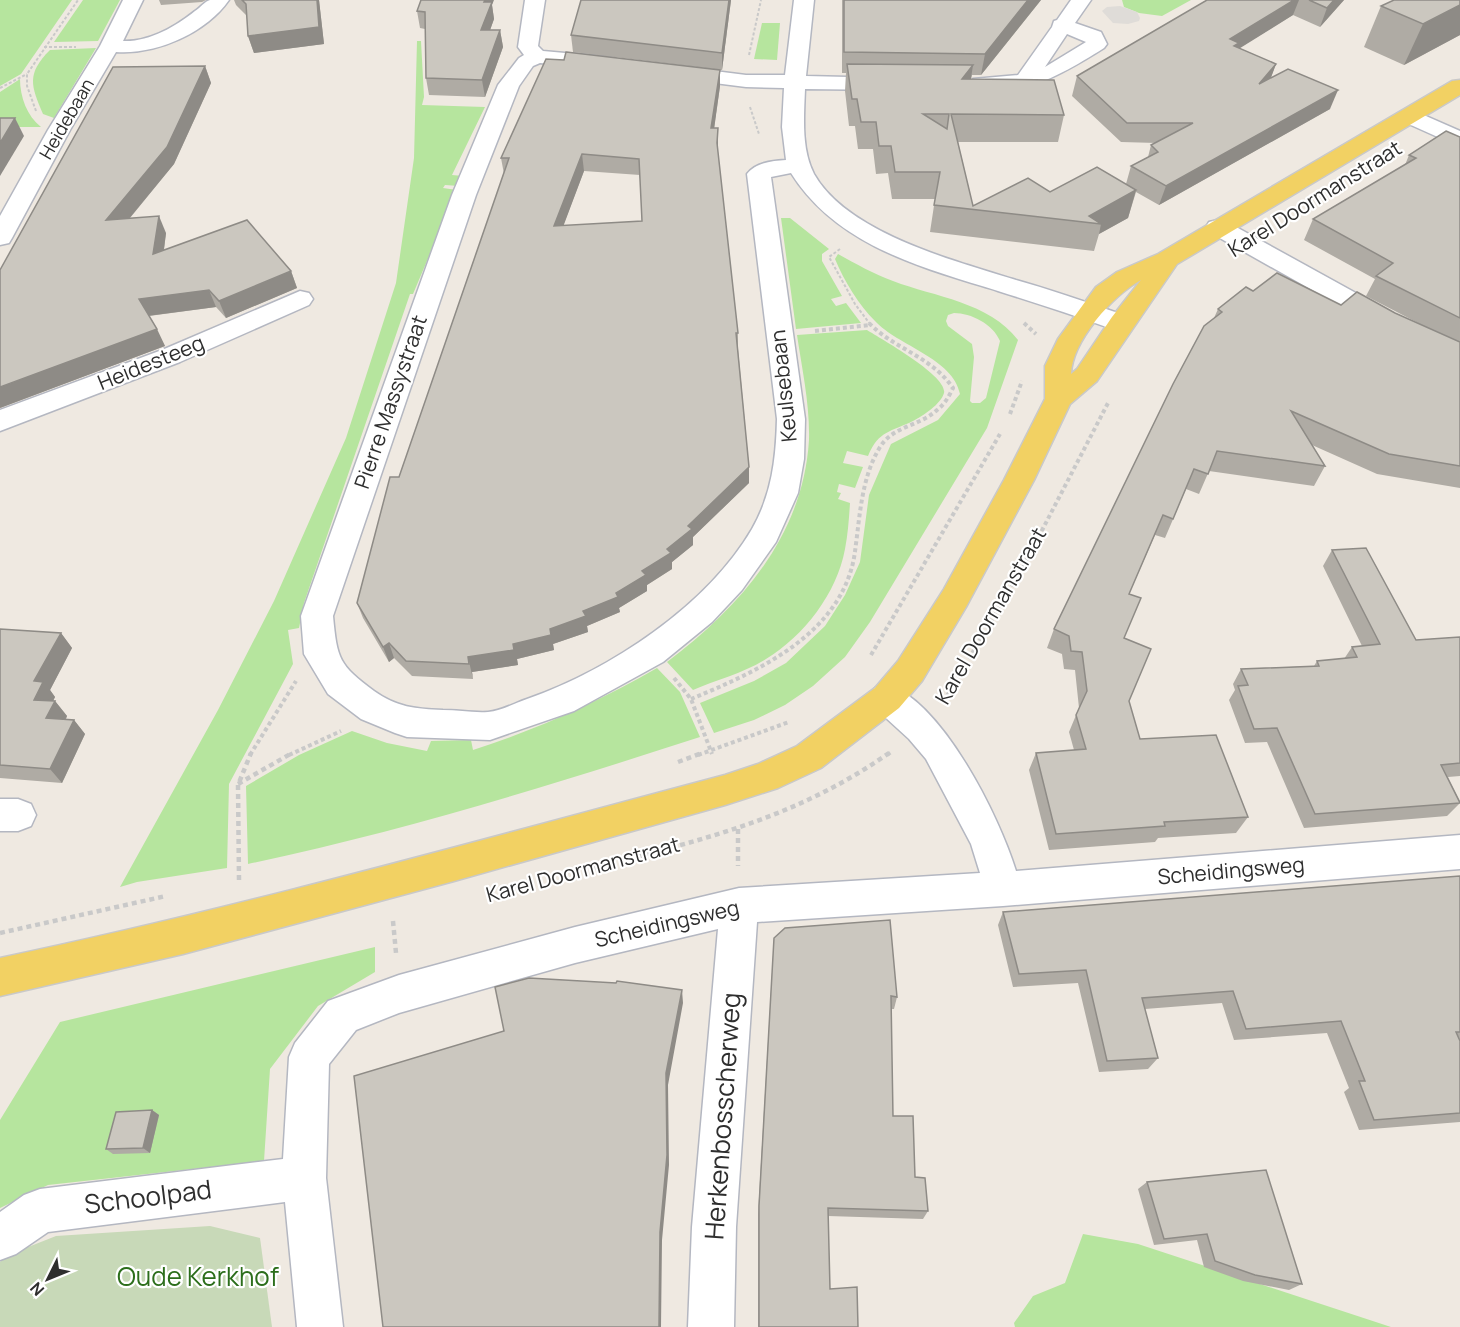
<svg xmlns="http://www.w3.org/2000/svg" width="1460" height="1327" font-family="Manrope,sans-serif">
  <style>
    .green { fill: #b6e59e; fill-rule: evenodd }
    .cemetery { fill: #c8d9b8 }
    .plaza { fill: #dfdcd8 }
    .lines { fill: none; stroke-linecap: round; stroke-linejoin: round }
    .minor-casing { stroke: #b4b7c1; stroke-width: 3 }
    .major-casing { stroke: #c9c9c9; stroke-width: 3 }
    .path-far2 { stroke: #c9c9c9; stroke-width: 2; stroke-dasharray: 3 2; stroke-linecap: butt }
    .path-far1 { stroke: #c9c9c9; stroke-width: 4; stroke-dasharray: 4 3; stroke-linecap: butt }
    .path { stroke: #c9c9c9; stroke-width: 4.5; stroke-dasharray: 5 4; stroke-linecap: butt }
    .minor { fill: #fff; fill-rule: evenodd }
    .major { fill: #f2d163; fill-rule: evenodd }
    .wall { fill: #afaba4; fill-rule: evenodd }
    .shaded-wall { fill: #8e8b86 }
    .building { fill: #cbc7bf; stroke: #8e8b86; stroke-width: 1.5; fill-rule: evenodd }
    .labels { text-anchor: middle; stroke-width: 4.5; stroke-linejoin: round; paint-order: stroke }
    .far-street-label { font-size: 18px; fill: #2e2e2e; stroke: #fff }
    .street-label { font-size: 21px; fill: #2e2e2e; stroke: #fff }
    .near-street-label { font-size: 26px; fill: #2e2e2e; stroke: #fff }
    .near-park-label { font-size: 26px; fill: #2c6e1b; stroke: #fff }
  </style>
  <rect width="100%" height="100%" fill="#efe9e1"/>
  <g class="green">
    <path d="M 0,0 L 72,0 L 21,74 L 0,86 Z"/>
    <path d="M 83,0 L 120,0 L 98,41 L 54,42 Z"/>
    <path d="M 1122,0 L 1191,0 L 1162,16 L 1139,13 L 1124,7 Z"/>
    <path d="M 762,23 L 780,23 L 777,60 L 754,59 Z"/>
    <path d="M 417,41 L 421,41 L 424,97 L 422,105 L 485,107 L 452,175 L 463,176 L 459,186 L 445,185 L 443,188 L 457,190 L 413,294 L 410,294 L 304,603 L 299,628 L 288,630 L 293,664 L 229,784 L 227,868 L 137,882 L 120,887 L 218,710 L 274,601 L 346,438 L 396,283 L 414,158 Z"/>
    <path d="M 96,48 L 54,118 L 43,114 C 31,86 26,74 50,50 Z"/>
    <path d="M 20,79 C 20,97 27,116 41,127 L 0,127 L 0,92 Z"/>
    <path d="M 781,218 L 790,218 L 829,249 L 822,254 L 822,261 L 842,296 L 831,299 L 836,306 L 846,303 L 861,323 L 796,329 Z"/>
    <path d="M 838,254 C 856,264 874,274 893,281 C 935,297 989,302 1018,340 L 987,428 L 870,622 L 845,657 L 813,686 L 785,705 L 754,720 L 714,733 L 700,703 L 754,681 L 786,663 L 825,626 L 845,595 L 860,562 L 869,495 L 891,444 L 938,420 L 960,394 C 953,358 898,346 875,321 C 859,305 844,281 835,259 ZM 954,313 C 971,313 993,324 1000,341 L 986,398 L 980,403 L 972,403 L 970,401 L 974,357 L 972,344 L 948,326 L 946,321 L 948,315 Z"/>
    <path d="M 867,330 C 881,339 948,376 944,393 C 941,404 923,416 913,421 C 891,432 879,430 868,456 L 847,451 L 843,463 L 863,467 L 855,488 L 839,484 L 837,492 L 841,493 L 838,499 L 850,503 C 849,518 848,534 845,549 C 837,593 804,636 766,659 C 744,673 716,680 693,690 L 667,662 C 741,606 803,536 809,440 C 810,405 802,369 797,335 Z"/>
    <path d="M 657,668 L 680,692 L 700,737 C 549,786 404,831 248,864 L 246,786 L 299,755 L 352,731 L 387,743 L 427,751 L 431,741 L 471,740 L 473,750 C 538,729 598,702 657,668 Z"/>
    <path d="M 375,947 L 375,972 L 318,1006 L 270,1069 L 264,1161 L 48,1185 L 0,1208 L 0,1120 L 60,1022 Z"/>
    <path d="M 1083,1234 L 1138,1244 L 1391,1327 L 1015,1327 L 1014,1323 L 1033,1296 L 1065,1283 Z"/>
  </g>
  <path class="cemetery" d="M 210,1226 L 260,1238 L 272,1327 L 0,1327 L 0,1262 L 8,1255 L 56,1236 Z"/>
  <path class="plaza" d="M 1120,6 L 1137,12 L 1140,18 L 1139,21 L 1128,24 L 1113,23 L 1102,11 L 1107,7 Z"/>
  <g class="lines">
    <g class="minor-casing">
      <g id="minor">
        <path d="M 123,0 L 143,0 L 123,41 C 149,42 175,27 195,11 C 200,8 205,1 210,0 C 216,0 223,0 229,0 C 206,33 156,55 116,52 L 70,130 L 12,238 L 9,243 L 0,245 L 0,216 L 48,130 L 100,46 Z"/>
        <path d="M 525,0 L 545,0 L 538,46 L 543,51 L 609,57 L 616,59 L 619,63 L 616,67 L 609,69 L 540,63 L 533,66 L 519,86 L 476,195 L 333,616 C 337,659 339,665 374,691 C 396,707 416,709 443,710 C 458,710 473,713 488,712 C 501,711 515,703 527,699 C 610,670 707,606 752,529 C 772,494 776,458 777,419 L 747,174 C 756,162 773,161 786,160 L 782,127 L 784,88 L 746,87 L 675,78 L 668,76 L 664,72 L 668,68 L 675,66 L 746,75 L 785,75 L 794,0 L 814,0 L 806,76 L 890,78 L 898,79 L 901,84 L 898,89 L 890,90 L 805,89 C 804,116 801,149 814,174 C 847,233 955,261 1016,280 C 1048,289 1080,300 1112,311 L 1130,317 L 1134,323 L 1130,329 L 1121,331 L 1112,329 C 1074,315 1036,303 998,291 C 921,267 837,246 791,173 L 771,177 L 805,419 L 804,459 L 798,493 L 776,542 L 742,590 L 712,622 L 663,662 L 574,711 L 490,740 L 407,737 L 395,733 L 361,719 L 328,694 L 304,654 L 301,616 L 452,195 L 498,85 L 519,58 L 524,55 L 518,47 Z"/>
        <path d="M 1071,0 L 1091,0 L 1075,23 L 1101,32 L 1107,44 L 1104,48 C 1066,72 1020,100 973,89 L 970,84 L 973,79 L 1018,75 L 1052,27 L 1054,21 L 1057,20 ZM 1067,34 L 1086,42 L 1045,67 Z"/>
        <path d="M 1410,109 L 1460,131 L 1460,147 L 1402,121 L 1399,116 L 1402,111 Z"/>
        <path d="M 1218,220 L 1227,222 L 1403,319 L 1460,347 L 1460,367 L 1385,331 L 1209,232 L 1206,227 L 1209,222 Z"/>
        <path d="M 300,291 L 309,293 L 313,299 L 309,305 L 180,362 L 0,431 L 0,410 L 162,350 Z"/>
        <path d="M 887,684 C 943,703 999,816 1016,871 L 1460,835 L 1460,869 L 1003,906 L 757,922 L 736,1227 L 734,1327 L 688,1327 L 692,1227 L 718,929 L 575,963 L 399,1013 L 356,1030 L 329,1064 L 326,1178 L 343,1327 L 297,1327 L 285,1202 L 48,1232 L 16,1254 L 0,1260 L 0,1212 L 24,1195 L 40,1189 L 283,1159 L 289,1057 L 295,1043 L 328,1001 L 399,975 L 575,927 L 739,888 L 980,873 L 971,844 L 926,759 L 909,739 L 875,708 L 870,698 L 875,688 Z"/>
        <path d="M 0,799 L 18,799 L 31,804 L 36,815 L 31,826 L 18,831 L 0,831 Z"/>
      </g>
    </g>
    <g class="major-casing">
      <path id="major" d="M 1460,80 L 1460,95 L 1177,264 L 1097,381 L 1070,404 L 1034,480 L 966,607 L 922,681 L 899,708 L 821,768 L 778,788 L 725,805 L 454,881 L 183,954 L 0,996 L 0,958 C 244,907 484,839 725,775 L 758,764 L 797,746 L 875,688 L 898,661 L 944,589 L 1004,480 L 1045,399 L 1045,366 L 1058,339 L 1096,287 L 1117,272 L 1158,254 L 1452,81 ZM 1141,280 L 1112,317 L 1077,369 L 1071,374 C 1072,341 1113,295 1141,280 Z"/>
    </g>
    <g class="path-far2">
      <path d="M 44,47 L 76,47"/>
      <path d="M 749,55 L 761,0"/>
      <path d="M 0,88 L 27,74"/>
      <path d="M 750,107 L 759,134"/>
      <path d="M 36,111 L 27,86 L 27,74 L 78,0"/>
      <path d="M 840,249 L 829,257 L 855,304 L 870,324"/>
    </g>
    <g class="path-far1">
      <path d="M 1024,323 L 1036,334"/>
      <path d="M 815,331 L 871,325"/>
      <path d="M 1010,414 L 1022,381"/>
      <path d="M 871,655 L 1000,434"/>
      <path d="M 674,678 L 691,699 L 712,754"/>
      <path d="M 691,699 C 756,672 839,636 854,558 C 860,520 860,480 880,447 C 893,426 920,426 937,410 C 945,404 949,396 953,388 C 931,356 894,349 869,323"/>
      <path d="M 944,701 L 1023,567 L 1108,403"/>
      <path d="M 250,755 L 296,681"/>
      <path d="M 289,755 L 341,731"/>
      <path d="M 698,755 L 789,722"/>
      <path d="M 887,755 L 891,752"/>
    </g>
    <g class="path">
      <path d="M 678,762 L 702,753"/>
      <path d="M 238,784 L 292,753"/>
      <path d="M 738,829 L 738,866"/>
      <path d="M 593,868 C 701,840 795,819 889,753"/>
      <path d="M 239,880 L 238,785 L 251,753"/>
      <path d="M 393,921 L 396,953"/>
      <path d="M 0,933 L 166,896"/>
    </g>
    <use href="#minor" class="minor"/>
    <use href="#major" class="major"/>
  </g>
  <g class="wall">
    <path d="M 159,0 L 206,0 L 202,2 L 161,5 Z"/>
    <path d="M 234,0 L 319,0 L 324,44 L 254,53 L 248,36 L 247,16 L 236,5 Z"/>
    <path d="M 731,0 L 722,70 L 573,52 L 571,35 Z"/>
    <path d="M 842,0 L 1041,0 L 981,75 L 972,75 L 971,79 L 1064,115 L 1058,142 L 958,142 L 973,206 L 1050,192 L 1126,184 L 1131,166 L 1148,157 L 1151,145 L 1157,143 L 1121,142 L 1072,96 L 1077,76 L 1207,0 L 1344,0 L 1320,27 L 1293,15 L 1239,48 L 1276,64 L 1271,77 L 1330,109 L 1159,205 L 1136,192 L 1128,218 L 1099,234 L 1094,251 L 930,232 L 935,199 L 892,199 L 888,173 L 876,174 L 873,149 L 858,149 L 855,126 L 849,126 L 845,91 L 846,73 L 842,73 Z"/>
    <path d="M 1460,0 L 1460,35 L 1404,65 L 1364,47 L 1381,6 Z"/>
    <path d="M 492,5 L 494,19 L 490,30 L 500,30 L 503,47 L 485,97 L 429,95 L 426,78 L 425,29 L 420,28 L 417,11 Z"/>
    <path d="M 205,66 L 211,83 L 174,164 L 130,218 L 166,233 L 164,250 L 291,271 L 297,288 L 226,318 L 216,307 L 149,316 L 165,346 L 0,408 Z"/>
    <path d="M 720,70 L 720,86 L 714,128 L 718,128 L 718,152 L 738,333 L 738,349 L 749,467 L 749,483 L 693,537 L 693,545 L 672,562 L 672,569 L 647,585 L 647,591 L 619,608 L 620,612 L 587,626 L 588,632 L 553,644 L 554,650 L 517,659 L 518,665 L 472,672 L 473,679 L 412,676 L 394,658 L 389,662 L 363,618 L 357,603 L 399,477 L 504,174 L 501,158 ZM 584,171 L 640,175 L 642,221 L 563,226 Z"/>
    <path d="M 1460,137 L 1460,488 L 1377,474 L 1312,445 L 1325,466 L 1314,486 L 1209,471 L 1199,494 L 1186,489 L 1165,538 L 1155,535 L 1129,594 L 1124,638 L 1129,701 L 1140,739 L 1248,817 L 1236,833 L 1158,838 L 1155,842 L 1049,850 L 1029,770 L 1036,753 L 1074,750 L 1069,732 L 1079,708 L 1075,670 L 1064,669 L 1062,654 L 1047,648 L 1054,629 L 1214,318 L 1218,309 L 1253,291 L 1341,305 L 1395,313 L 1422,325 L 1366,296 L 1375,279 L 1304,240 L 1313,219 L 1405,165 L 1409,155 Z"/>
    <path d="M 1332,550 L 1416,640 L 1460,637 L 1460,776 L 1448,777 L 1460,801 L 1460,803 L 1447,816 L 1304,828 L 1267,742 L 1245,743 L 1229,700 L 1235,690 L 1233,684 L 1241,669 L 1314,666 L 1317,661 L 1344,659 L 1352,647 L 1362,646 L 1323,566 Z"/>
    <path d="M 0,629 L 61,633 L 72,648 L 50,690 L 55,697 L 53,701 L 55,701 L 67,716 L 66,719 L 74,720 L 85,734 L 62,783 L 0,778 Z"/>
    <path d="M 1460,876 L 1460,1122 L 1359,1130 L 1344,1092 L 1349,1088 L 1327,1033 L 1234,1040 L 1222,1003 L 1145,1009 L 1158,1058 L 1148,1069 L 1099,1072 L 1078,983 L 1013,987 L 998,925 L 1003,912 Z"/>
    <path d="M 774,938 L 897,997 L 894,1009 L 891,1009 L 893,1116 L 928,1211 L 923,1219 L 828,1216 L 830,1289 L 858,1327 L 758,1327 L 758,1214 Z"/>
    <path d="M 152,1110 L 159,1115 L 150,1153 L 113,1154 L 106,1149 Z"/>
    <path d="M 1147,1182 L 1302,1284 L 1289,1290 L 1243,1281 L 1204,1267 L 1197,1240 L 1154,1245 L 1138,1189 Z"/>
  </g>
  <g class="shaded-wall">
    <path d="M 317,0 L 319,0 L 324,44 L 254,53 L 248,36 Z"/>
    <path d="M 485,0 L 494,0 L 492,5 L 494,19 L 484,47 L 481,30 Z"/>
    <path d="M 729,0 L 731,0 L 722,70 L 722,53 Z"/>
    <path d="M 1028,0 L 1041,0 L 981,75 L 985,54 Z"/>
    <path d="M 1294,0 L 1299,0 L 1293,15 L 1237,50 L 1230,39 Z"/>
    <path d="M 1334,0 L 1344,0 L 1320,27 L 1327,8 Z"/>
    <path d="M 1460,5 L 1460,35 L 1404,65 L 1423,24 Z"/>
    <path d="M 500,30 L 503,47 L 485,97 L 482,80 Z"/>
    <path d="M 1276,64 L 1269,83 L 1259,84 Z"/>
    <path d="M 973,65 L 969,92 L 962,79 Z"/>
    <path d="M 205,66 L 211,83 L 174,164 L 114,237 L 106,220 Z"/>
    <path d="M 720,70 L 720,86 L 712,144 L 711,128 Z"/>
    <path d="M 1338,90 L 1330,109 L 1159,205 L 1166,186 Z"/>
    <path d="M 15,118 L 24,136 L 0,176 L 0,143 Z"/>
    <path d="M 718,128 L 718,144 L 717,160 L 717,143 Z"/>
    <path d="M 582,154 L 584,171 L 557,243 L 554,226 Z"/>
    <path d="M 1136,190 L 1128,218 L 1099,234 L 1101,224 L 1089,216 Z"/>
    <path d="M 159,216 L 166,233 L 161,271 L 153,254 Z"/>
    <path d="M 291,271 L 297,288 L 226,318 L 219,301 Z"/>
    <path d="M 209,290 L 216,307 L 147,316 L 139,299 Z"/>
    <path d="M 157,329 L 165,346 L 0,408 L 0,387 Z"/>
    <path d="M 749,467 L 749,483 L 693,537 L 693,545 L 672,562 L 672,569 L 647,585 L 647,591 L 619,608 L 620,612 L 587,626 L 588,632 L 553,644 L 554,650 L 517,659 L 518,665 L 472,672 L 473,679 L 468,657 L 513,644 L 550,629 L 616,593 L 667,549 L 688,526 Z"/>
    <path d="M 61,633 L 72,648 L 50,690 L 55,697 L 46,715 L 34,700 L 34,681 Z"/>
    <path d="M 389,643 L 394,658 L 389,662 L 383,647 Z"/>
    <path d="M 55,701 L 67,716 L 59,733 L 46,718 Z"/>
    <path d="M 74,720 L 85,734 L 62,783 L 50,769 Z"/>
    <path d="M 682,990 L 683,1003 L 668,1085 L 669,1165 L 662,1240 L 661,1327 L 659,1327 L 660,1232 L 666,1073 Z"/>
    <path d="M 152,1110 L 159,1115 L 150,1153 L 143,1148 Z"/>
  </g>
  <g class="building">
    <path d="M 242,0 L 317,0 L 319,27 L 248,36 L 246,4 Z"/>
    <path d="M 421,0 L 485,0 L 484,2 L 492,2 L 481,30 L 500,30 L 482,80 L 426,78 L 425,12 L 417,11 Z"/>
    <path d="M 581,0 L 729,0 L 722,53 L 571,35 Z"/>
    <path d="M 844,0 L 1028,0 L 985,54 L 844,52 Z"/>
    <path d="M 1207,0 L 1294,0 L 1230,39 L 1239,43 L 1234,46 L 1276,64 L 1259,84 L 1288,69 L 1338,90 L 1166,186 L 1131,166 L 1158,152 L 1151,145 L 1193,123 L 1127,123 L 1077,76 Z"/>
    <path d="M 1309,0 L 1334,0 L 1327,8 Z"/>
    <path d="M 1394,0 L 1460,0 L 1460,5 L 1423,24 L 1381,6 Z"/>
    <path d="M 566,52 L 720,70 L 711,128 L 718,128 L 717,143 L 738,333 L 736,333 L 749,467 L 688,526 L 692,529 L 667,549 L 671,553 L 642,571 L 646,575 L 616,593 L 618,597 L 583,611 L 586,616 L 550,629 L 551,635 L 513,644 L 514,650 L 468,657 L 469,664 L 406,661 L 389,643 L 383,647 L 357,603 L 390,477 L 399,477 L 509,158 L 501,158 L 546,59 L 564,60 ZM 582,154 L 639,159 L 642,221 L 554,226 Z"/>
    <path d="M 847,64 L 973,65 L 962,79 L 1054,80 L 1064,115 L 951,114 L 973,206 L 1028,178 L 1050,192 L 1097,167 L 1136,190 L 1089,216 L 1101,224 L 934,205 L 940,172 L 895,172 L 891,146 L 879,146 L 876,122 L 861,122 L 857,99 L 852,99 ZM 923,114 L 949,114 L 947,129 Z"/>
    <path d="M 205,66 L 167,147 L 106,220 L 159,216 L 153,254 L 247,220 L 291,271 L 219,301 L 209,290 L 139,299 L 157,329 L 0,387 L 0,270 L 113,67 Z"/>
    <path d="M 0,118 L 15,118 L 0,143 Z"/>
    <path d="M 1446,131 L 1460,137 L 1460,318 L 1376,276 L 1393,263 L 1313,219 L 1416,158 L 1409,155 Z"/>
    <path d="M 1277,273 L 1341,305 L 1357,292 L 1395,313 L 1460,342 L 1460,466 L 1389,454 L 1291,411 L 1325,466 L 1217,451 L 1208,474 L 1194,469 L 1173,519 L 1163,515 L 1129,594 L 1141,598 L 1124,638 L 1151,649 L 1129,701 L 1140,739 L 1216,735 L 1248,817 L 1164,822 L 1165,826 L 1056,834 L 1036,753 L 1086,749 L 1076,715 L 1087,691 L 1082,652 L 1071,651 L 1069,636 L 1054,629 L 1173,384 L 1204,326 L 1222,312 L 1218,309 L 1246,287 L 1253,291 Z"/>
    <path d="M 1366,548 L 1416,640 L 1460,637 L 1460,763 L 1441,765 L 1460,803 L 1315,814 L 1277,728 L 1254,729 L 1238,686 L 1248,685 L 1241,669 L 1319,666 L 1317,661 L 1357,657 L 1352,647 L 1380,644 L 1332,550 Z"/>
    <path d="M 0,629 L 61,633 L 34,681 L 43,682 L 34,700 L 55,701 L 46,718 L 74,720 L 50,769 L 0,765 Z"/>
    <path d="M 1460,876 L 1460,1032 L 1456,1032 L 1460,1041 L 1460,1113 L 1374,1120 L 1359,1081 L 1365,1081 L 1341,1021 L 1246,1029 L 1233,991 L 1142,998 L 1158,1058 L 1107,1061 L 1086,970 L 1019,974 L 1003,912 Z"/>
    <path d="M 890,920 L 897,997 L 891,996 L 893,1116 L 913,1116 L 915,1177 L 925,1178 L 928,1211 L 828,1208 L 830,1289 L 857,1287 L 858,1327 L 759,1327 L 759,1206 L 774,938 L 785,928 Z"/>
    <path d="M 529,978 L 616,983 L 617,981 L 682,990 L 666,1073 L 667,1155 L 660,1232 L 659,1327 L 383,1327 L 354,1076 L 504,1031 L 495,987 Z"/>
    <path d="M 152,1110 L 143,1148 L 106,1149 L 116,1112 Z"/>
    <path d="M 1266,1170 L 1302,1284 L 1255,1275 L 1215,1261 L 1207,1234 L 1164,1239 L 1147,1182 Z"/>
  </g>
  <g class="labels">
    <g class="far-street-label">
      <text transform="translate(67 119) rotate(-60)" y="6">Heidebaan</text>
    </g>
    <g class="street-label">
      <text transform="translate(1315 199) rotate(-32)" y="7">Karel Doormanstraat</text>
      <text transform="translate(151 363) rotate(-22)" y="7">Heidesteeg</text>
      <text transform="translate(784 386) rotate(-96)" y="7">Keulsebaan</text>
      <text transform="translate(391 402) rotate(-71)" y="7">Pierre Massystraat</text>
      <text transform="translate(991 616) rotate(-60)" y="7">Karel Doormanstraat</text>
      <text transform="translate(583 870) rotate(-15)" y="7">Karel Doormanstraat</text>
      <text transform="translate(1231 871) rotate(-5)" y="7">Scheidingsweg</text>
      <text transform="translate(667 924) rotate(-13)" y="7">Scheidingsweg</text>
    </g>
    <g class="near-street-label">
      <text transform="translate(723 1116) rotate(-86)" y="9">Herkenbosscherweg</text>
      <text transform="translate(148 1197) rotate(-7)" y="9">Schoolpad</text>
    </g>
    <g class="near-park-label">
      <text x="198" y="1286">Oude Kerkhof</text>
    </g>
  </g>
  <g transform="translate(48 1279) rotate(227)" stroke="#ffffff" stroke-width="4.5" paint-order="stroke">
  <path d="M0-4.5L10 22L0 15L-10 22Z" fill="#2e2e2e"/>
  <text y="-9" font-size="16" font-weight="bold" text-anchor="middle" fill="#2e2e2e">N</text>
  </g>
</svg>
